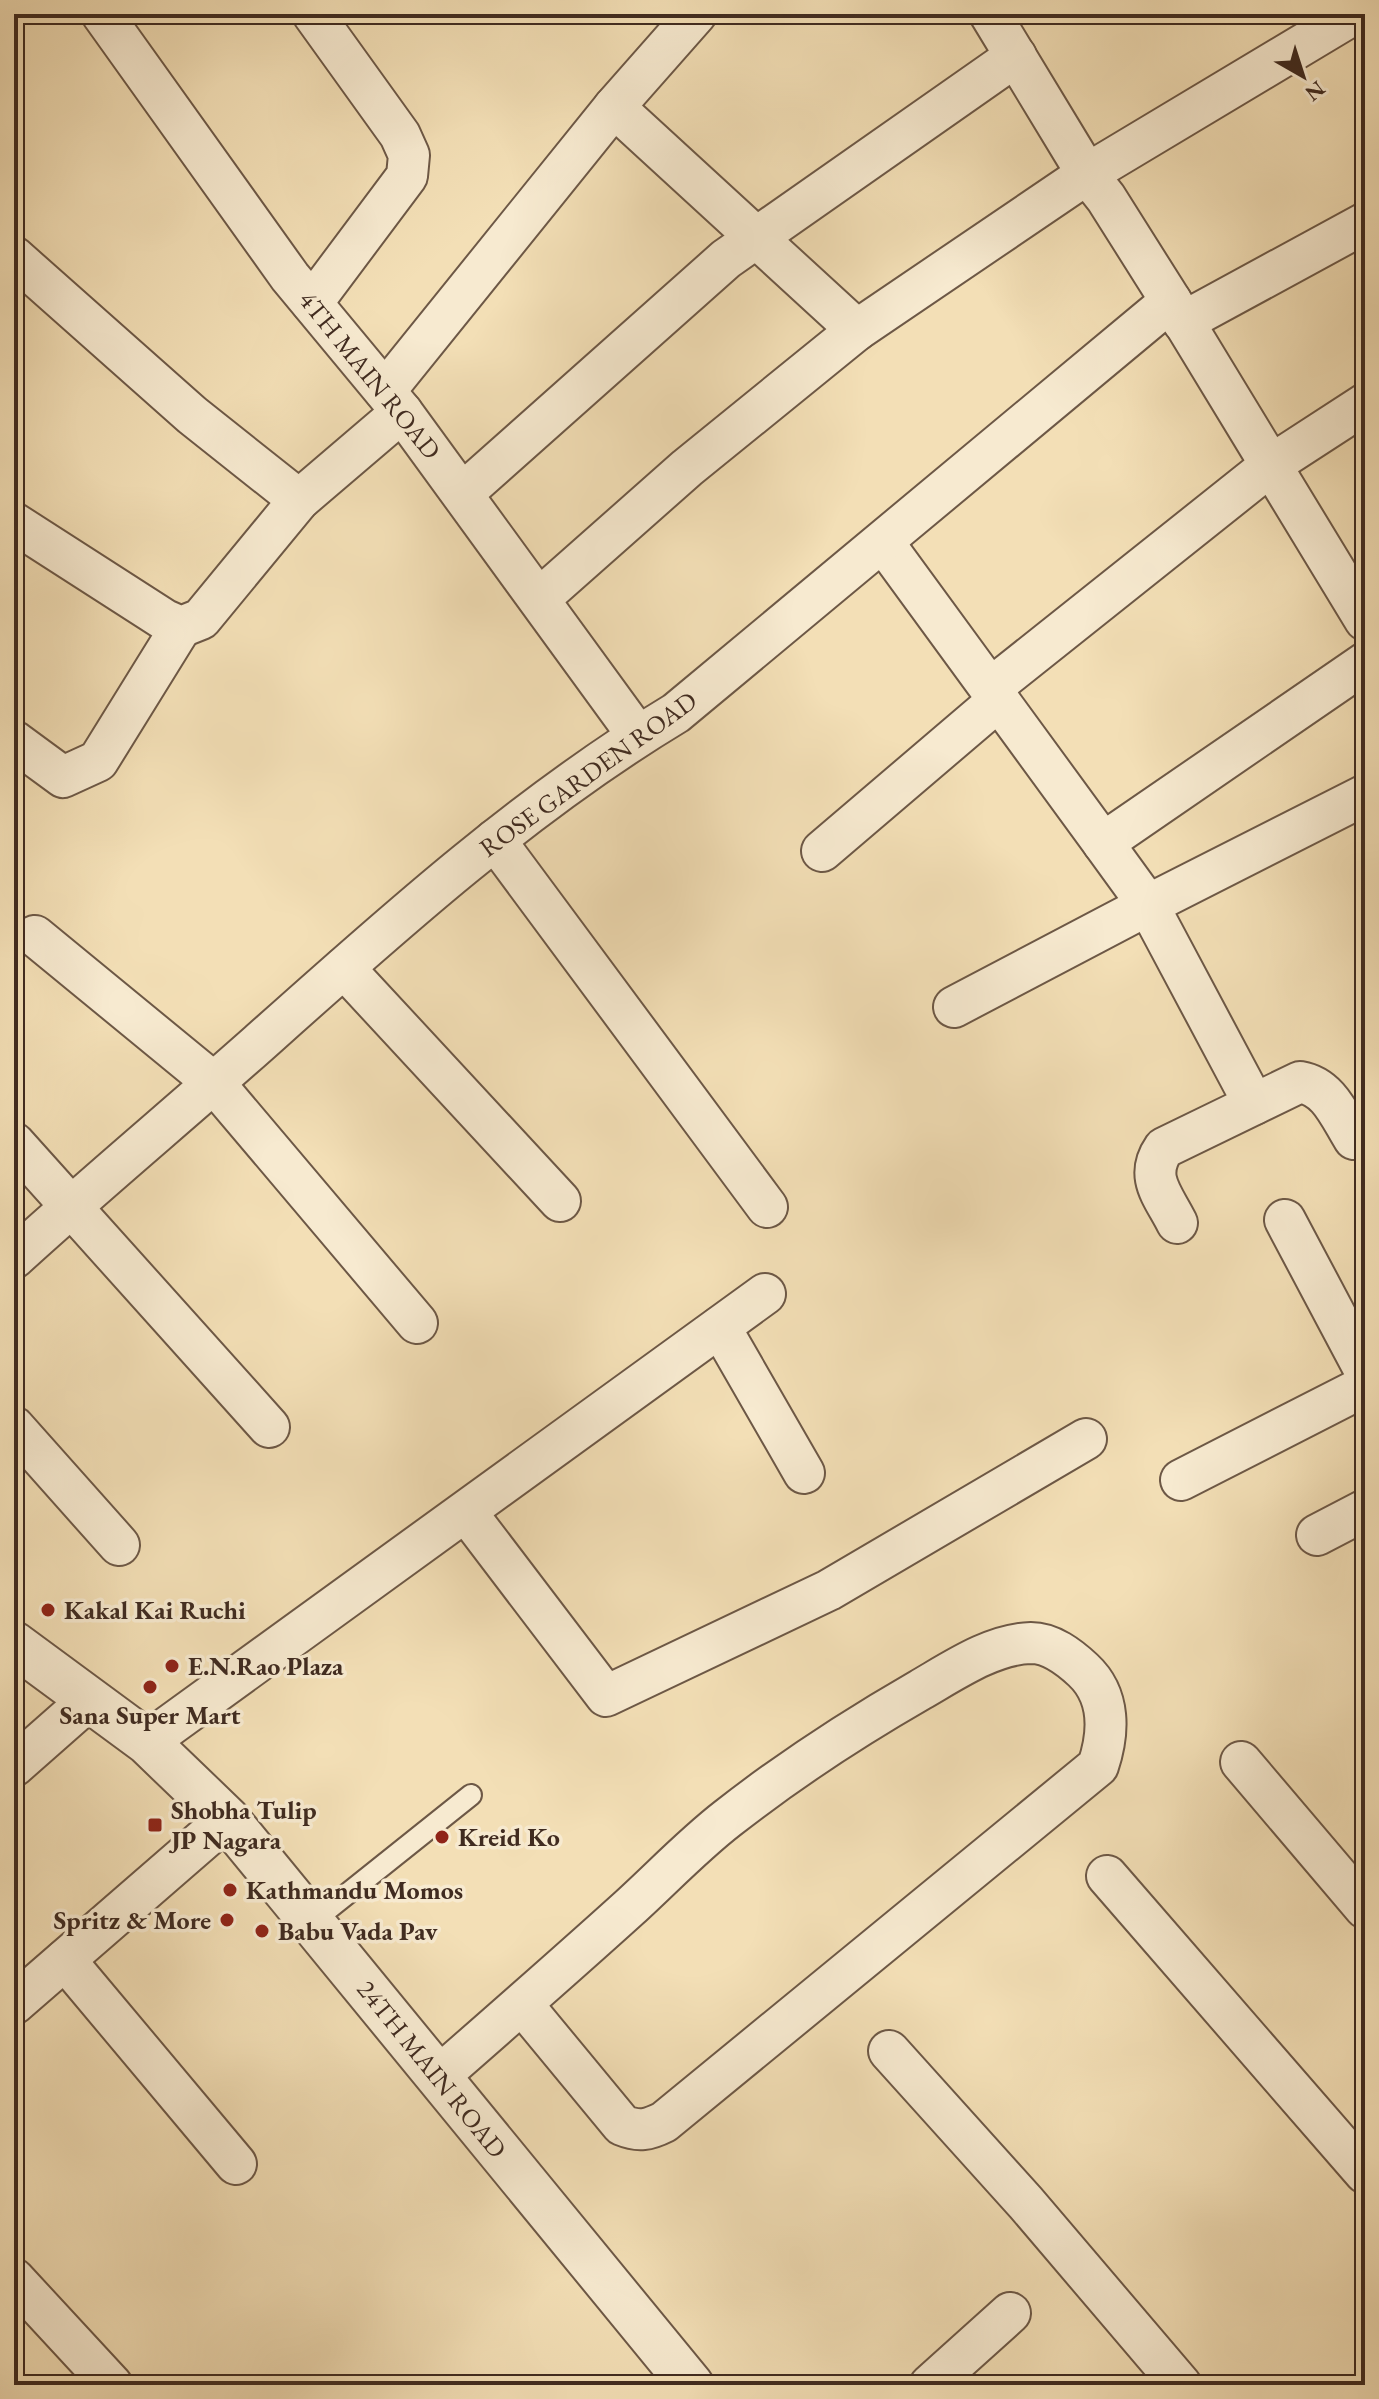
<svg xmlns="http://www.w3.org/2000/svg" width="1379" height="2399" font-family="'EB Garamond',serif">
  <style>
    .lines { fill: none; stroke-linecap: round; stroke-linejoin: round }
    .service-casing { stroke: #6d5846; stroke-width: 24 }
    .minor-casing { stroke: #6d5846; stroke-width: 44 }
    .tertiary-casing { stroke: #6d5846; stroke-width: 48 }
    .service { stroke: #f7ead0; stroke-width: 20 }
    .minor { stroke: #f7ead0; stroke-width: 40 }
    .tertiary { stroke: #f7ead0; stroke-width: 44 }
    .poi-dot { fill: #8f2418; stroke: #f7ead0; stroke-width: 3 }
    .labels { text-anchor: middle; stroke-width: 7; stroke-linejoin: round; paint-order: stroke }
    .street-label { font-size: 26px; fill: #402b20; stroke: #f7ead0 }
    .poi-label { font-size: 26px; font-weight: bold; fill: #402b20; stroke: #f7ead0; text-anchor: start }
  </style>
  <rect width="100%" height="100%" fill="#f3dfb6"/>
  <filter id="stains"><feTurbulence type="fractalNoise" baseFrequency=".0025" numOctaves="4"/><feColorMatrix values="0 0 0 0 .2 0 0 0 0 .09 0 0 0 0 .02 0 0 0 .5 -.17"/></filter>
  <radialGradient id="worn" r=".72"><stop offset=".6" stop-color="#630" stop-opacity="0"/><stop offset="1" stop-color="#630" stop-opacity=".3"/></radialGradient>
  <g class="lines">
    <g class="service-casing">
      <path id="service" d="M 312,1922 L 471,1795"/>
    </g>
    <g class="minor-casing">
      <g id="minor">
        <path d="M 102,14 L 290,277 L 402,412 L 638,736"/>
        <path d="M 990,14 L 1087,174 L 1106,198 L 1171,301 L 1365,620"/>
        <path d="M 614,107 L 857,330"/>
        <path d="M 14,257 L 192,415 L 299,500"/>
        <path d="M 312,303 L 407,176 L 409,155 L 400,135 L 313,14"/>
        <path d="M 1183,322 L 1365,223"/>
        <path d="M 385,391 L 614,107 L 696,14"/>
        <path d="M 463,493 L 726,259 L 1016,56"/>
        <path d="M 14,523 L 165,620 L 181,627 L 201,619 L 299,500 L 402,412"/>
        <path d="M 883,542 L 1103,843 L 1365,663"/>
        <path d="M 539,599 L 687,468 L 857,330 L 1087,174 L 1354,14"/>
        <path d="M 991,688 L 1271,465 L 1365,404"/>
        <path d="M 14,741 L 63,777 L 98,761 L 181,627"/>
        <path d="M 495,840 L 767,1207"/>
        <path d="M 1103,843 L 1148,905 L 1254,1104"/>
        <path d="M 822,851 L 999,700"/>
        <path d="M 35,936 L 214,1083 L 417,1323"/>
        <path d="M 344,968 L 560,1201"/>
        <path d="M 954,1007 L 1148,905 L 1365,795"/>
        <path d="M 14,1143 L 269,1427"/>
        <path d="M 1285,1220 L 1365,1371"/>
        <path d="M 1177,1223 C 1163,1195 1144,1177 1164,1148 L 1300,1082 C 1329,1087 1339,1115 1354,1139"/>
        <path d="M 14,1258 C 94,1185 178,1115 259,1043 C 391,925 525,804 676,713 L 1171,301"/>
        <path d="M 720,1327 L 804,1473"/>
        <path d="M 14,1427 L 119,1545"/>
        <path d="M 1181,1480 L 1365,1386"/>
        <path d="M 466,1512 L 606,1696 L 829,1590 L 1086,1439"/>
        <path d="M 1317,1535 L 1365,1510"/>
        <path d="M 147,1742 L 765,1294"/>
        <path d="M 1241,1762 L 1365,1908"/>
        <path d="M 14,1766 L 90,1699"/>
        <path d="M 1107,1876 L 1365,2173"/>
        <path d="M 65,1960 L 236,2164"/>
        <path d="M 14,2004 L 227,1819"/>
        <path d="M 889,2051 L 1026,2203 L 1181,2385"/>
        <path d="M 438,2077 C 502,2021 566,1965 629,1908 C 662,1878 693,1845 728,1818 C 788,1771 854,1728 920,1690 C 953,1671 992,1644 1031,1643 C 1051,1643 1069,1657 1083,1670 C 1111,1696 1109,1733 1098,1766 L 664,2122 C 648,2130 639,2132 622,2125 L 522,2004"/>
        <path d="M 14,2279 L 112,2385"/>
        <path d="M 930,2385 L 1010,2313"/>
      </g>
    </g>
    <g class="tertiary-casing">
      <path id="tertiary" d="M 14,1644 L 147,1742 L 227,1819 L 691,2385"/>
    </g>
    <use href="#service" class="service"/>
    <use href="#minor" class="minor"/>
    <use href="#tertiary" class="tertiary"/>
  </g>
  <g class="poi-dot">
    <circle cx="48" cy="1610" r="8"/>
    <circle cx="172" cy="1666" r="8"/>
    <circle cx="150" cy="1687" r="8"/>
    <rect x="147" y="1817" width="16" height="16" rx="4"/>
    <circle cx="442" cy="1837" r="8"/>
    <circle cx="230" cy="1890" r="8"/>
    <circle cx="227" cy="1920" r="8"/>
    <circle cx="262" cy="1931" r="8"/>
  </g>
  <g class="labels">
    <g class="street-label">
      <text transform="translate(370 375) rotate(51)" y="9">4TH MAIN ROAD</text>
      <text transform="translate(588 774) rotate(-36)" y="9">ROSE GARDEN ROAD</text>
      <text transform="translate(432 2069) rotate(51)" y="9">24TH MAIN ROAD</text>
    </g>
    <g class="poi-label">
      <text x="64" y="1619">Kakal Kai Ruchi</text>
      <text x="188" y="1675">E.N.Rao Plaza</text>
      <text x="150" y="1724" text-anchor="middle">Sana Super Mart</text>
      <text x="171" y="1819">Shobha Tulip<tspan x="171" dy="30">JP Nagara</tspan></text>
      <text x="458" y="1846">Kreid Ko</text>
      <text x="246" y="1899">Kathmandu Momos</text>
      <text x="211" y="1929" text-anchor="end">Spritz &amp; More</text>
      <text x="278" y="1940">Babu Vada Pav</text>
    </g>
  </g>
  <rect width="1379" height="2399" fill="none" stroke="#f3dfb6" stroke-width="48"/>
  <rect x="16" y="16" width="1347" height="2367" fill="none" stroke="#402b20" stroke-width="4"/>
  <rect x="24" y="24" width="1331" height="2351" fill="none" stroke="#402b20" stroke-width="2"/>
  <g transform="translate(1303 76) rotate(141)" stroke="#f7ead0" stroke-width="6" paint-order="stroke">
  <path d="M0-6L14 30L0 20L-14 30Z" fill="#402b20"/>
  <text y="-12" font-size="22" font-weight="bold" text-anchor="middle" fill="#402b20">N</text>
  </g>
  <rect width="100%" height="100%" filter="url(#stains)"/>
  <rect width="100%" height="100%" fill="url(#worn)"/>
</svg>
